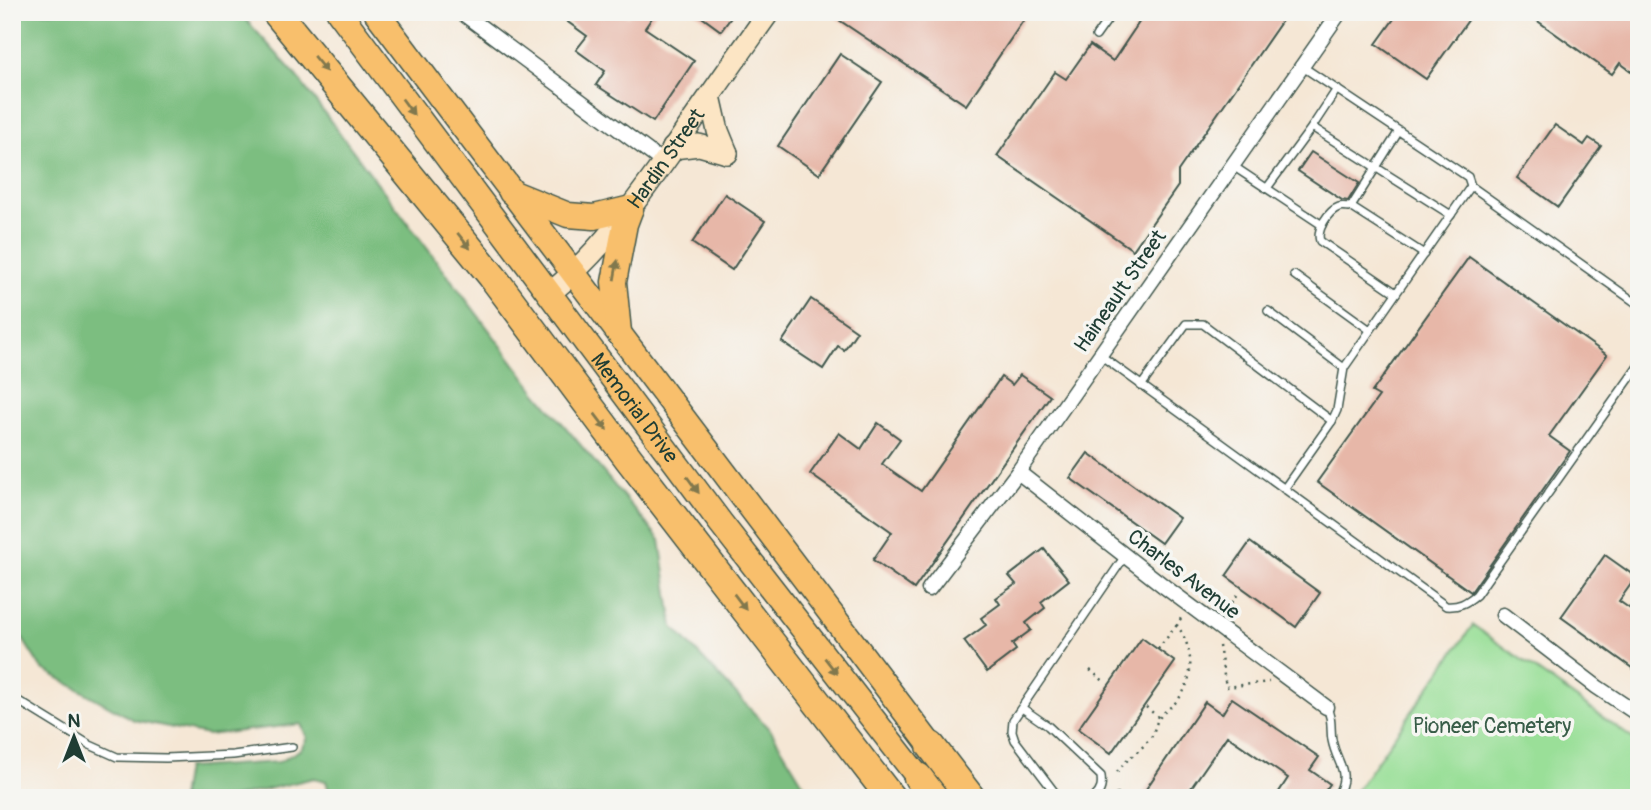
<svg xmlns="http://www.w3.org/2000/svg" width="1651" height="810" font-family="Pangolin,sans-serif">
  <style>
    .green { fill: #9adf98; stroke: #5c8e66; stroke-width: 2 }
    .forest { fill: #7bbe80; stroke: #4d7e5a; stroke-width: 2 }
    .building { fill: #e7b7a8 }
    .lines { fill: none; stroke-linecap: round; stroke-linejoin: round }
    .service-casing { stroke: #3f564c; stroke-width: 10 }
    .minor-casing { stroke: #3f564c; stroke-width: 17 }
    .secondary-casing { stroke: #3f564c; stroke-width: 24 }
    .trunk-casing { stroke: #3f564c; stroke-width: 27 }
    .motorway-casing { stroke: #3f564c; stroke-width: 31 }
    .path { stroke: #3f564c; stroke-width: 2.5; stroke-dasharray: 2 5; stroke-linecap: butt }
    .service { stroke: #fff; stroke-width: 7 }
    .minor { stroke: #fff; stroke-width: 14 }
    .secondary { stroke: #fce5c4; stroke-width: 21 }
    .trunk { stroke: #f8bf6c; stroke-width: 24 }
    .motorway { stroke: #f8bf6c; stroke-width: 28 }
    .oneway { fill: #81784d }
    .labels { text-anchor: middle; stroke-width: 7; stroke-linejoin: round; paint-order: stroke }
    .street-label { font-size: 21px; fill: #1f3d34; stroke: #f6f6f2 }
    .park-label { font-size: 21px; fill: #385d48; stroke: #f6f6f2 }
  </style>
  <rect width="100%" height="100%" fill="#f6f6f2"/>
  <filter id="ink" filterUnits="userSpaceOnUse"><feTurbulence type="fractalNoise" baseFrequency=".0143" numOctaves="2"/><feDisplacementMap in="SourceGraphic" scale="14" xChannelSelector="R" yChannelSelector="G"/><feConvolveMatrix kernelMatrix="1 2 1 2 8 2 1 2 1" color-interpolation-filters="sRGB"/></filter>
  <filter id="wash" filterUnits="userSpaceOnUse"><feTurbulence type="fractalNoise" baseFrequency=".00686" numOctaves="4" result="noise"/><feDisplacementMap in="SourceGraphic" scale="28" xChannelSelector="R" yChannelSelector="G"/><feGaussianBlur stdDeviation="1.57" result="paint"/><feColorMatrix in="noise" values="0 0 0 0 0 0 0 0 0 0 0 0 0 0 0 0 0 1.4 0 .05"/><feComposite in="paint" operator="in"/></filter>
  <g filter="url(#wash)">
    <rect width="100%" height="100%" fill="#f5e7d5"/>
    <path class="green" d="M 1473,625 L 1639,743 L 1639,798 L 1351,798 Z"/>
    <path class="forest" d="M 12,12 L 239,12 L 294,73 L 537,393 L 660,540 L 673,627 L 772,732 L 812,798 L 331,798 L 326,781 L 314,778 L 231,798 L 181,798 L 186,768 L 279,762 L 301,749 L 307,738 L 301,724 L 208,735 L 134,720 L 41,668 L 12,622 Z"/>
    <g id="blocks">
      <g class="building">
        <path d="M 554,12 L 620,12 L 628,17 L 631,12 L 656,12 L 645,28 L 694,61 L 653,122 L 596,85 L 605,71 L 576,50 L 587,36 Z"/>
        <path d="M 695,12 L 735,12 L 721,31 Z"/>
        <path d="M 827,12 L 1029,12 L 966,105 Z"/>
        <path d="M 1146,12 L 1288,12 L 1178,171 L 1178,186 L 1133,250 L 997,156 L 1055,72 L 1066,79 L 1090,45 L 1113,61 Z"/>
        <path d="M 1399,12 L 1474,12 L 1426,79 L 1376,44 Z"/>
        <path d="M 1525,12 L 1631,12 L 1639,18 L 1639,77 L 1620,63 L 1612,74 Z"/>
        <path d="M 840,54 L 882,82 L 819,174 L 778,146 Z"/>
        <path d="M 1555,125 L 1584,145 L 1589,138 L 1601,146 L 1558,207 L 1517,178 Z"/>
        <path d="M 1311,152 L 1359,183 L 1348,201 L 1342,200 L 1298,171 Z"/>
        <path d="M 725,194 L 765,221 L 732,270 L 692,243 Z"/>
        <path d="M 1469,257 L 1607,355 L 1549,436 L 1570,451 L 1471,592 L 1317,482 L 1379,396 L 1372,392 Z"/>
        <path d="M 811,299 L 857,331 L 844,350 L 838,346 L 823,369 L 782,342 Z"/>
        <path d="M 1020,375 L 1050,396 L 914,589 L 873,560 L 892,532 L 810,474 L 839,433 L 861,449 L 878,423 L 900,439 L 882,464 L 921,491 L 1001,377 L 1012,385 Z"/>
        <path d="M 1088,453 L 1179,518 L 1161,543 L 1070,478 Z"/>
        <path d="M 1250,542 L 1320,593 L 1296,627 L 1226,576 Z"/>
        <path d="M 1044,549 L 1069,580 L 1041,602 L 1045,608 L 1026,623 L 1031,630 L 1012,644 L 1016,650 L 987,672 L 964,641 L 986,625 L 981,618 L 1000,604 L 996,598 L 1016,584 L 1009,576 Z"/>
        <path d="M 1605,555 L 1636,577 L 1619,601 L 1639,615 L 1639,673 L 1561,617 Z"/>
        <path d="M 1142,638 L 1175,662 L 1111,753 L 1078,729 Z"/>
        <path d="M 1232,698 L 1319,757 L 1310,770 L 1330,784 L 1320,798 L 1275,798 L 1288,778 L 1227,736 L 1184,798 L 1140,798 L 1205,702 L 1222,714 Z"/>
      </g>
    </g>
  </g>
  <g filter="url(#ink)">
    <use href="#blocks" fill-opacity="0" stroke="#3f564c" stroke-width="2"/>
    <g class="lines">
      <g class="service-casing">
        <g id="service">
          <path d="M 1096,36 L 1113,12"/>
          <path d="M 1303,67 L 1468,177 L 1471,186 L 1639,305"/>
          <path d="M 1337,89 L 1312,127 L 1451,215"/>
          <path d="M 1233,166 L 1322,225"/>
          <path d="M 1267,188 L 1312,127"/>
          <path d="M 1351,207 L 1399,131"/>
          <path d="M 1294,275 L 1370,330"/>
          <path d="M 1396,293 L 1320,241 C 1316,230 1328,211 1339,207 C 1342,206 1347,207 1351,207 L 1424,254"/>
          <path d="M 1268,311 L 1344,368 L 1337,410 L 1332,421"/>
          <path d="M 1100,355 L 1446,606 C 1459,607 1466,603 1476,595 L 1639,365"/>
          <path d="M 1344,368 L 1471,186"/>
          <path d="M 1141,386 L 1186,324 L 1203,324 L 1332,421 L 1284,489"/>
          <path d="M 12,697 L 90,745 L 117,757 L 166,758 L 233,755 L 292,747"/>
          <path d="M 1326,707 C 1333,718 1330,728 1332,740 C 1337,766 1352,770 1336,798"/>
          <path d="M 1022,708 L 1048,726 L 1101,776 C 1102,785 1102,791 1094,798"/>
          <path d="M 1059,798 L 1015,740 L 1012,731 L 1013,720 L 1125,556"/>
          <path d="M 1118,798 L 1129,798"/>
        </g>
      </g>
      <g class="minor-casing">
        <g id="minor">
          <path d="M 461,12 L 664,163"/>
          <path d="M 1018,472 L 1165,587 L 1326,707"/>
          <path d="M 929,589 L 1018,472 L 1340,12"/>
          <path d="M 1503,615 L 1597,687 L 1639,715"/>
        </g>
      </g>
      <g class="secondary-casing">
        <g id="secondary">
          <path d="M 710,96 L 718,131 L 727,153"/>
          <path d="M 673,148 L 699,145 L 727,153"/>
          <path id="s1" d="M 550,293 C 600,253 637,200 674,148 C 705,102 737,57 769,12"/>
        </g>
      </g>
      <g class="trunk-casing">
        <g id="trunk">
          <path id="s2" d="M 339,12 L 720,522 L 918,777"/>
          <path d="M 376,12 L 931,746"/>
          <path d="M 511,192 L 568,215 L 594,217 L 631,208"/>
          <path d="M 619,332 L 614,282 L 625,224 L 631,208"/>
        </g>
      </g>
      <g class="motorway-casing">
        <g id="motorway">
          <path d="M 276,12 L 492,276 L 629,459 L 891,798"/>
          <path d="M 931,746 L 971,798"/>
          <path d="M 918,777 L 934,798"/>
        </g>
      </g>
      <g class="path">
        <path d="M 1224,614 L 1240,591"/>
        <path d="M 1219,646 L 1226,687 L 1269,682"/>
        <path d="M 1158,649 L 1177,625"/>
        <path d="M 1090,670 L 1106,683"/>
        <path d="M 1146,707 L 1159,718"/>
        <path d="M 1117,772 C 1126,759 1138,753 1148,741 C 1155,735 1154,724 1160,717 C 1166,709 1175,705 1180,697 C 1196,675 1192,646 1177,625 L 1181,618"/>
      </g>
      <use href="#service" class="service"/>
      <use href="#minor" class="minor"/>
      <use href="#secondary" class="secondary"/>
      <use href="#trunk" class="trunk"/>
      <use href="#motorway" class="motorway"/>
    </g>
    <defs><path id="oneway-solid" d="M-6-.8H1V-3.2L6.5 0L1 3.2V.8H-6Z" transform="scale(1.75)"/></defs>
    <g class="oneway">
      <use href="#oneway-solid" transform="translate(320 64) rotate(50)"/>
      <use href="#oneway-solid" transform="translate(408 107) rotate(54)"/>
      <use href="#oneway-solid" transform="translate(464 241) rotate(51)"/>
      <use href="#oneway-solid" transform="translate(616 270) rotate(-80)"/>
      <use href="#oneway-solid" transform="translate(601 422) rotate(53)"/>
      <use href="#oneway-solid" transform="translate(693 485) rotate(54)"/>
      <use href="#oneway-solid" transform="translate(740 602) rotate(53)"/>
      <use href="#oneway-solid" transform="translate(831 666) rotate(52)"/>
    </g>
  </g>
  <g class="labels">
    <g class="street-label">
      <text dy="7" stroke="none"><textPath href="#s1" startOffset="178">Hardin Street</textPath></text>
      <text transform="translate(1120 291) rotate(-55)" y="7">Haineault Street</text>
      <text dy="7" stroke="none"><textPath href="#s2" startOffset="494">Memorial Drive</textPath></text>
      <text transform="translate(1184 574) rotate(37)" y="7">Charles Avenue</text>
    </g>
    <g class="park-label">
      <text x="1492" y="733">Pioneer Cemetery</text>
    </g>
  </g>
  <rect width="1651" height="810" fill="none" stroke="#f6f6f2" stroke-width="42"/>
  <g transform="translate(74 737)" stroke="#f6f6f2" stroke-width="5" paint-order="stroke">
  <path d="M0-5L12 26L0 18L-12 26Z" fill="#1f3d34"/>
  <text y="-10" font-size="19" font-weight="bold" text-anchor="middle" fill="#1f3d34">N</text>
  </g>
</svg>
